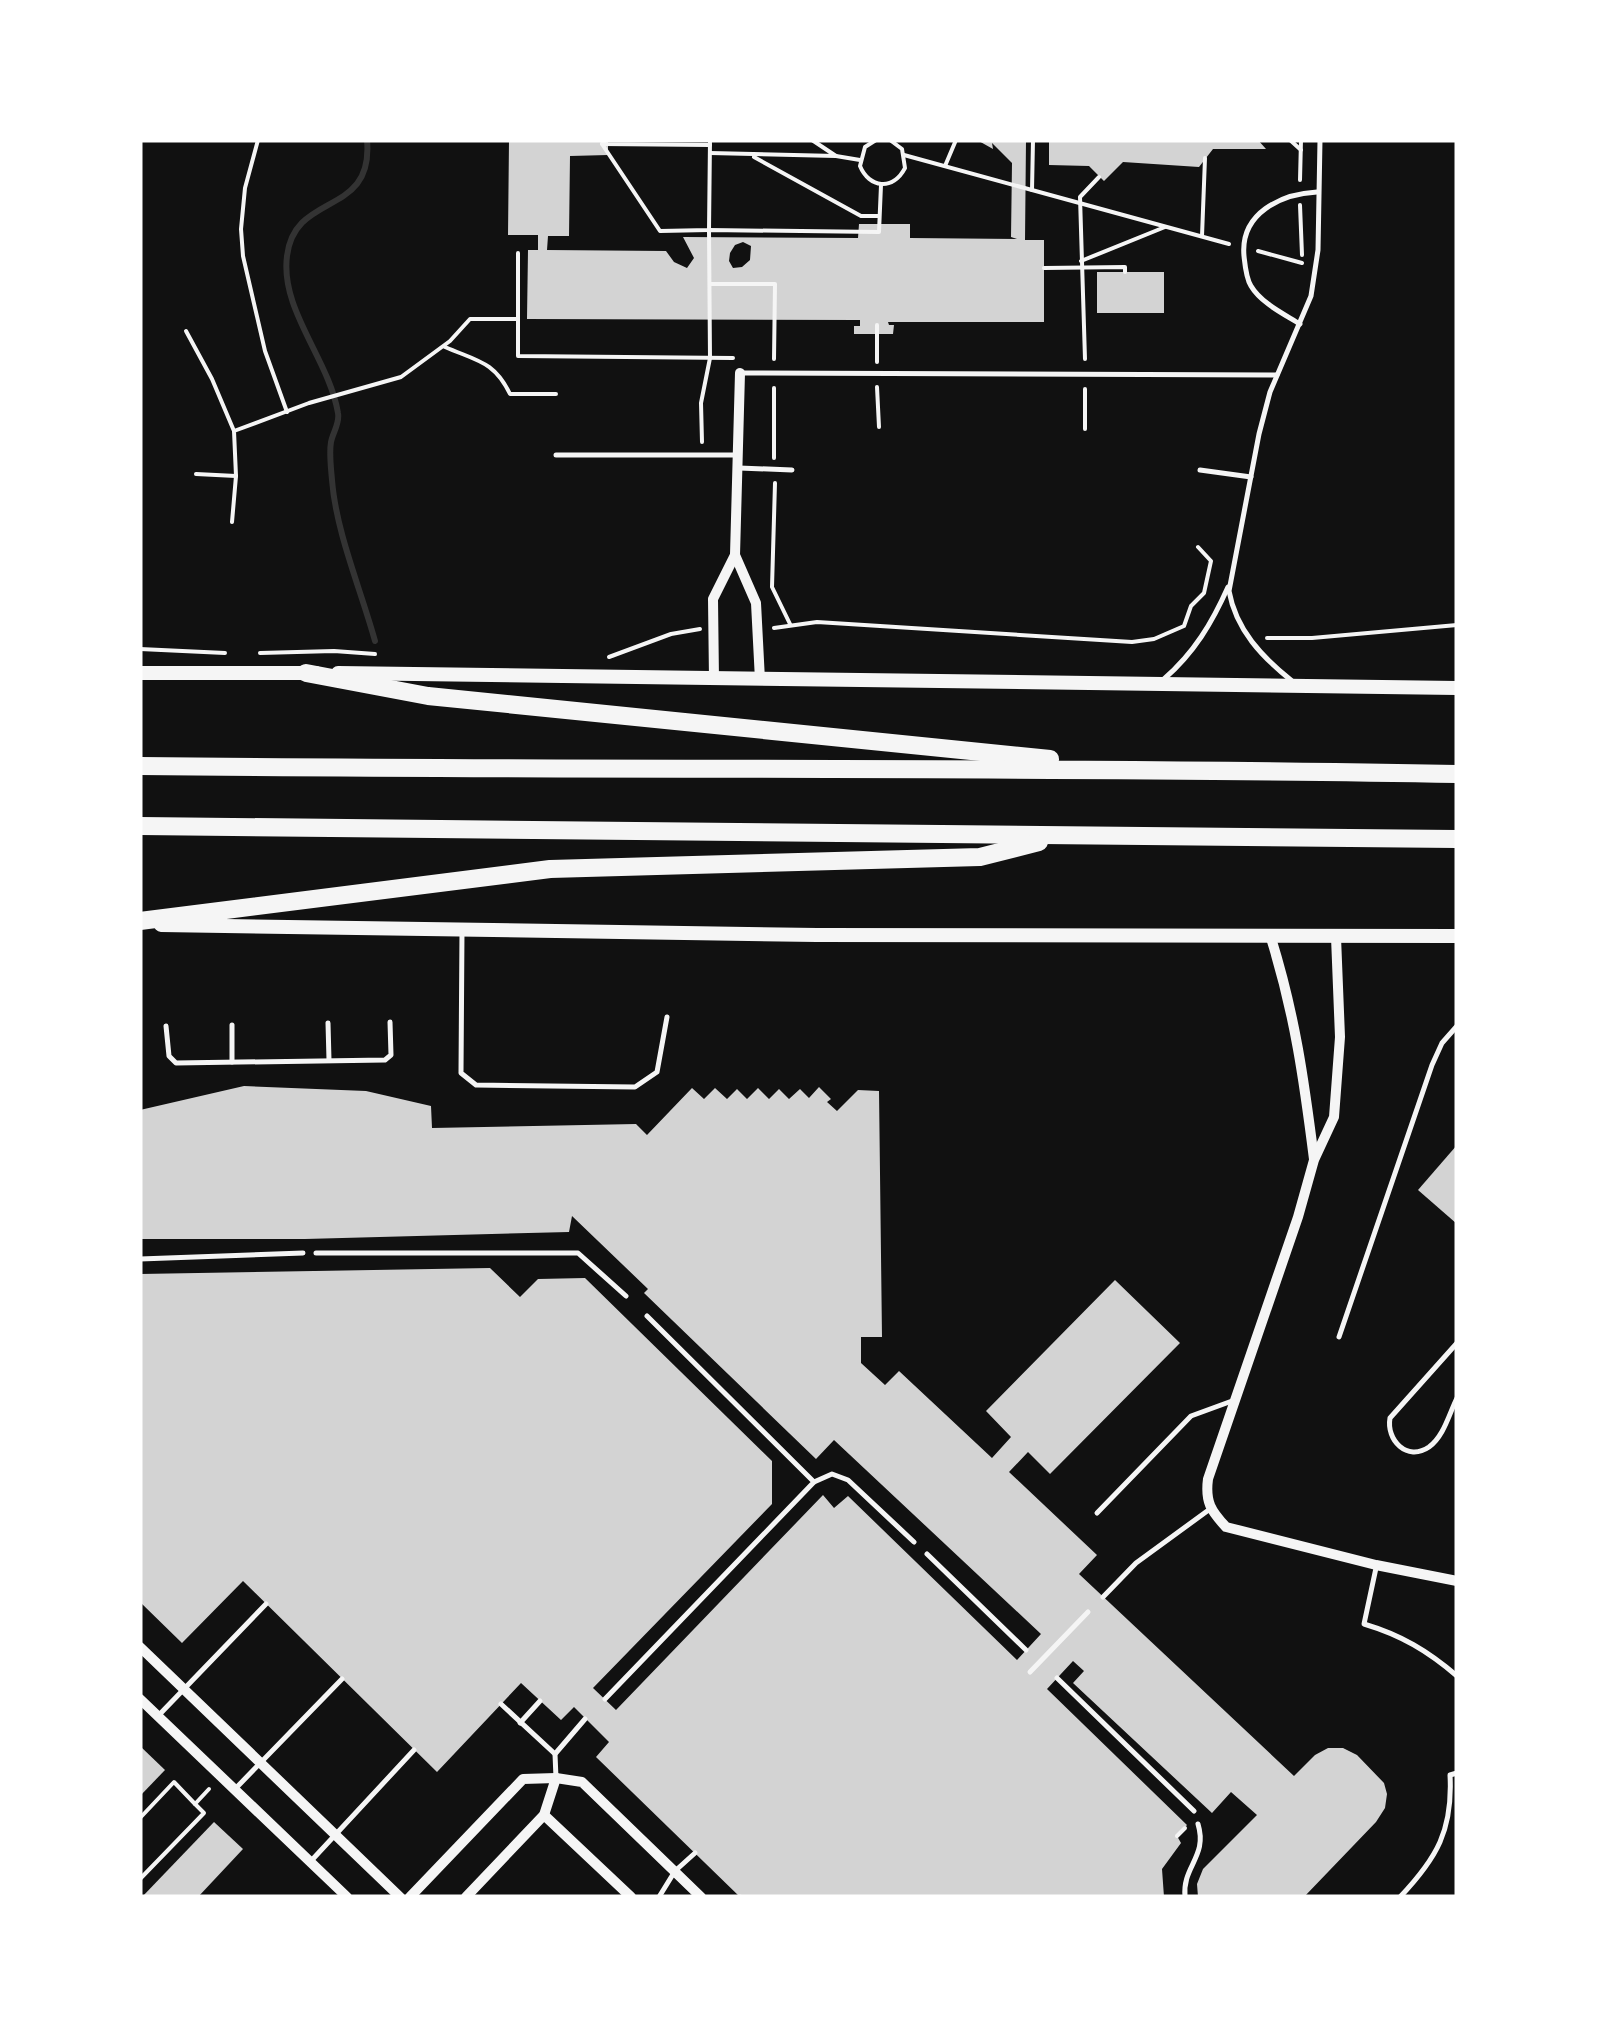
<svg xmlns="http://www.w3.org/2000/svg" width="1597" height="2037" font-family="'Open Sans',sans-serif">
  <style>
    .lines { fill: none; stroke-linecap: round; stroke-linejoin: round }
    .stream { stroke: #333; stroke-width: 6 }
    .building { fill: #d3d3d3; fill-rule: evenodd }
    .path { stroke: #f5f5f5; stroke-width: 4 }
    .service { stroke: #f5f5f5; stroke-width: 5 }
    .minor { stroke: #f5f5f5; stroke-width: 10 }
    .secondary { stroke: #f5f5f5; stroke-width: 14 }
    .motorway { stroke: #f5f5f5; stroke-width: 18 }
  </style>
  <rect width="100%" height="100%" fill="#111"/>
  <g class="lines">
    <path class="stream" d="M 367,140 C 374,218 295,190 287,256 C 280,310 329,359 338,413 C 340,423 333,432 331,442 C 329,453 331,468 332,480 C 336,532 361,590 375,641"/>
  </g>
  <g class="building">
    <path d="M 509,140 L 608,140 L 608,155 L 570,156 L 569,236 L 548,236 L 547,250 L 666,251 L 674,262 L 687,268 L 694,258 L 683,237 L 858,238 L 859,224 L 910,224 L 910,238 L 1017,239 L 1011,237 L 1012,163 L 992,143 L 993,149 L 977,140 L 1026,140 L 1025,240 L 1044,240 L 1044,322 L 888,322 L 889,325 L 894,325 L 893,334 L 854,334 L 854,326 L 860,326 L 860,320 L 527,319 L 528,250 L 538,250 L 538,235 L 508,235 ZM 743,242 L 751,246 L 750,260 L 742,267 L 733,268 L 729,261 L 730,253 L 735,245 Z"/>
    <path d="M 1049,140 L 1258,140 L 1266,149 L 1213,149 L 1199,167 L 1123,162 L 1104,181 L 1089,166 L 1049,165 Z"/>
    <rect x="1097" y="272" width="67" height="41"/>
    <path d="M 244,1086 L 366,1091 L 431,1106 L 432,1128 L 636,1124 L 647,1135 L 692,1088 L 704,1099 L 715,1088 L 727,1099 L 737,1089 L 747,1099 L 758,1088 L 769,1099 L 779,1089 L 789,1099 L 800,1089 L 809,1098 L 819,1087 L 831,1099 L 827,1102 L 837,1111 L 858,1090 L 879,1091 L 882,1337 L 861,1337 L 861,1363 L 885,1385 L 899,1371 L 992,1458 L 1011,1437 L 986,1411 L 1115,1280 L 1180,1343 L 1050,1474 L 1028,1452 L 1009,1472 L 1097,1555 L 1079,1574 L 1294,1776 L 1315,1755 L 1328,1748 L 1343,1748 L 1357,1755 L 1384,1783 L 1387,1794 L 1385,1808 L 1376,1822 L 1304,1897 L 1198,1897 L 1197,1884 L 1203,1869 L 1257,1815 L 1231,1792 L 1212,1813 L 1073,1683 L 1084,1671 L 1073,1661 L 1047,1689 L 1187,1825 L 1177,1836 L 1181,1843 L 1162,1869 L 1164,1897 L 740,1897 L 596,1757 L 609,1742 L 574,1707 L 561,1720 L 521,1683 L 437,1772 L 243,1581 L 182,1643 L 140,1602 L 140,1274 L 490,1268 L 520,1297 L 538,1279 L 585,1278 L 772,1461 L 772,1504 L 593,1688 L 616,1710 L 823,1495 L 834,1508 L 848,1496 L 1017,1660 L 1041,1634 L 834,1440 L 816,1459 L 644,1293 L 648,1289 L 572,1216 L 569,1232 L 305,1239 L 140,1239 L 140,1110 Z"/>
    <path d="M 1457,1145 L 1457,1224 L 1418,1190 Z"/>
    <path d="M 140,1746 L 165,1770 L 140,1796 Z"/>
    <path d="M 214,1822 L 243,1849 L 198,1897 L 142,1897 Z"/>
  </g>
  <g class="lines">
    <g class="path">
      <path d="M 258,140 L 245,188 L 241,229 L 243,256 L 265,351 L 287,412"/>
      <path d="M 605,140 L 602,144 L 710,145"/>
      <path d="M 876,140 L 865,147 L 860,166 C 869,188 893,191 905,168 L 902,149 L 890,140"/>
      <path d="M 1290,140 L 1301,150"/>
      <path d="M 602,144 L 660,231 L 709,230 L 710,140"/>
      <path d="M 710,153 L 836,156 L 812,140"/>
      <path d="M 904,155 L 1229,244"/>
      <path d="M 836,156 L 860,160"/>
      <path d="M 754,157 L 861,216 L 879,216"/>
      <path d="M 945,166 L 956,140"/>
      <path d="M 1300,180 L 1301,140"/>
      <path d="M 1032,190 L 1033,140"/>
      <path d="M 1300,205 L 1302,255"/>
      <path d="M 1202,236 L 1205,158"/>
      <path d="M 1258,251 L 1302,263"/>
      <path d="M 518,253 L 518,356 L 733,358"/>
      <path d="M 1081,261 L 1165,227"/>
      <path d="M 1044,268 L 1125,267 L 1125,272"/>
      <path d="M 710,284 L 775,284 L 774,359"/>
      <path d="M 877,325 L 877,362"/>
      <path d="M 186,331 L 212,379 L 234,431"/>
      <path d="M 445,347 C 477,361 494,361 510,394 L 556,394"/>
      <path d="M 1085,359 L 1080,197 L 1099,177"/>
      <path d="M 877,387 L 879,427"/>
      <path d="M 1085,389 L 1085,429"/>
      <path d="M 702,442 L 701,403 L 710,358 L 709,230 L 879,232 L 881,185"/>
      <path d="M 774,458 L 774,388"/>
      <path d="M 196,474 L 236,476"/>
      <path d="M 775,483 L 772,587 L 790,624"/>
      <path d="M 232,522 L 236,476 L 234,431 L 309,403 L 401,377 L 450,341 L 470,319 L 518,319"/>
      <path d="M 774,628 L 817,622 L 1132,642 L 1154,639 L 1184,626 L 1191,606 L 1204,593 L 1211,561 L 1198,547"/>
      <path d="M 1267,638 L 1312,638 L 1457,625"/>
      <path d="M 140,649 L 225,653"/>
      <path d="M 260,653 L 334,651 L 375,654"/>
      <path d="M 609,657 L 671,634 L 700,629"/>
      <path d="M 140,1818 L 174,1782 L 195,1804"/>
      <path d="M 1177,1836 L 1185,1828"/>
      <path d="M 140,1879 L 204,1813 L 195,1804 L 209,1789"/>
    </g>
    <g class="service">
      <path d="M 1300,324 C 1284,314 1261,303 1251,286 C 1246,278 1245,265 1244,256 C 1240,213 1281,194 1317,192"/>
      <path d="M 740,373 L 1277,375"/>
      <path d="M 556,455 L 736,455"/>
      <path d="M 739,468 L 792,470"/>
      <path d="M 1200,470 L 1251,477"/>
      <path d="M 1164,679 C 1194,653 1212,623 1228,587"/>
      <path d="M 1292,681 C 1262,657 1236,630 1229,591 L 1259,434 L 1270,392 L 1311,296 L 1318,250 L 1320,140"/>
      <path d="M 462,931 L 461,1073 L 476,1085 L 635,1087 L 657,1072 L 667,1017"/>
      <path d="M 328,1023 L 329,1060"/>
      <path d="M 232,1025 L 232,1062"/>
      <path d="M 166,1026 L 169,1056 L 176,1063 L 385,1060 L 391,1055 L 390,1022"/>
      <path d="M 316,1253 L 578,1253 L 626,1296"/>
      <path d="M 140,1259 L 303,1253"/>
      <path d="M 1339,1337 L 1432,1065 L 1442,1043 L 1457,1026"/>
      <path d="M 1457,1343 L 1390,1418 C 1386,1440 1407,1462 1429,1447 C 1444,1436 1449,1414 1457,1398"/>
      <path d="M 814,1482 L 832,1474 L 848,1480 L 914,1542"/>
      <path d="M 1097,1513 L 1191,1416 L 1232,1401"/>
      <path d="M 927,1554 L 1026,1650"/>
      <path d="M 1376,1568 L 1364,1624 C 1401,1635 1428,1651 1457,1676"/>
      <path d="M 1103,1597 L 1136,1563 L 1210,1509"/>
      <path d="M 1030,1672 L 1088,1612"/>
      <path d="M 1057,1678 L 1194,1811"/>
      <path d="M 605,1699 L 814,1482 L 647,1316"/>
      <path d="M 501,1704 L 555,1754"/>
      <path d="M 158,1716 L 266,1604"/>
      <path d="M 520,1723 L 540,1701"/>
      <path d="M 556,1778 L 555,1754 L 585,1719"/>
      <path d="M 236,1788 L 342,1679"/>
      <path d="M 311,1861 L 414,1750"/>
      <path d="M 659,1897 L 675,1871 L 695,1853"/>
      <path d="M 739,1897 L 740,1897"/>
      <path d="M 1185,1897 C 1182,1866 1208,1857 1198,1824"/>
      <path d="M 1400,1897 C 1437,1858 1453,1830 1450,1775 L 1457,1773"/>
    </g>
    <g class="minor">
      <path d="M 740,373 L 735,555 L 756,603 L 760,680"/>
      <path d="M 714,680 L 713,599 L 735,555"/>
      <path d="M 1336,937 L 1340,1037 L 1334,1117 L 1314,1160 L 1298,1217 L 1208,1479 C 1205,1502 1211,1511 1226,1527 L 1376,1565 L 1457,1581"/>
      <path d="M 1271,938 C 1295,1015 1304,1080 1314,1159"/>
      <path d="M 140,1647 L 400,1897"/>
      <path d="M 140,1699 L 347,1897"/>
      <path d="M 556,1778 L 582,1782 L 701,1897"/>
      <path d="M 544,1815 L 631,1897"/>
      <path d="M 410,1897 L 523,1779 L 556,1778 L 544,1815 L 466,1897"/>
    </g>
    <g class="secondary">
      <path d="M 140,673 L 316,673"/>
      <path d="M 338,673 L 1457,688"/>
      <path d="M 161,925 L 817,935 L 1457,936"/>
    </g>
    <g class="motorway">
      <path d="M 306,673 L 428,696 L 1050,759"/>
      <path d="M 140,766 C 579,771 1018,766 1457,774"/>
      <path d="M 140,826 L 1457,839"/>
      <path d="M 140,921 L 550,869 L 980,857 L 1039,842"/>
    </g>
  </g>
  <rect width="1597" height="2037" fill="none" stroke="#ffffff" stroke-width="285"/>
</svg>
